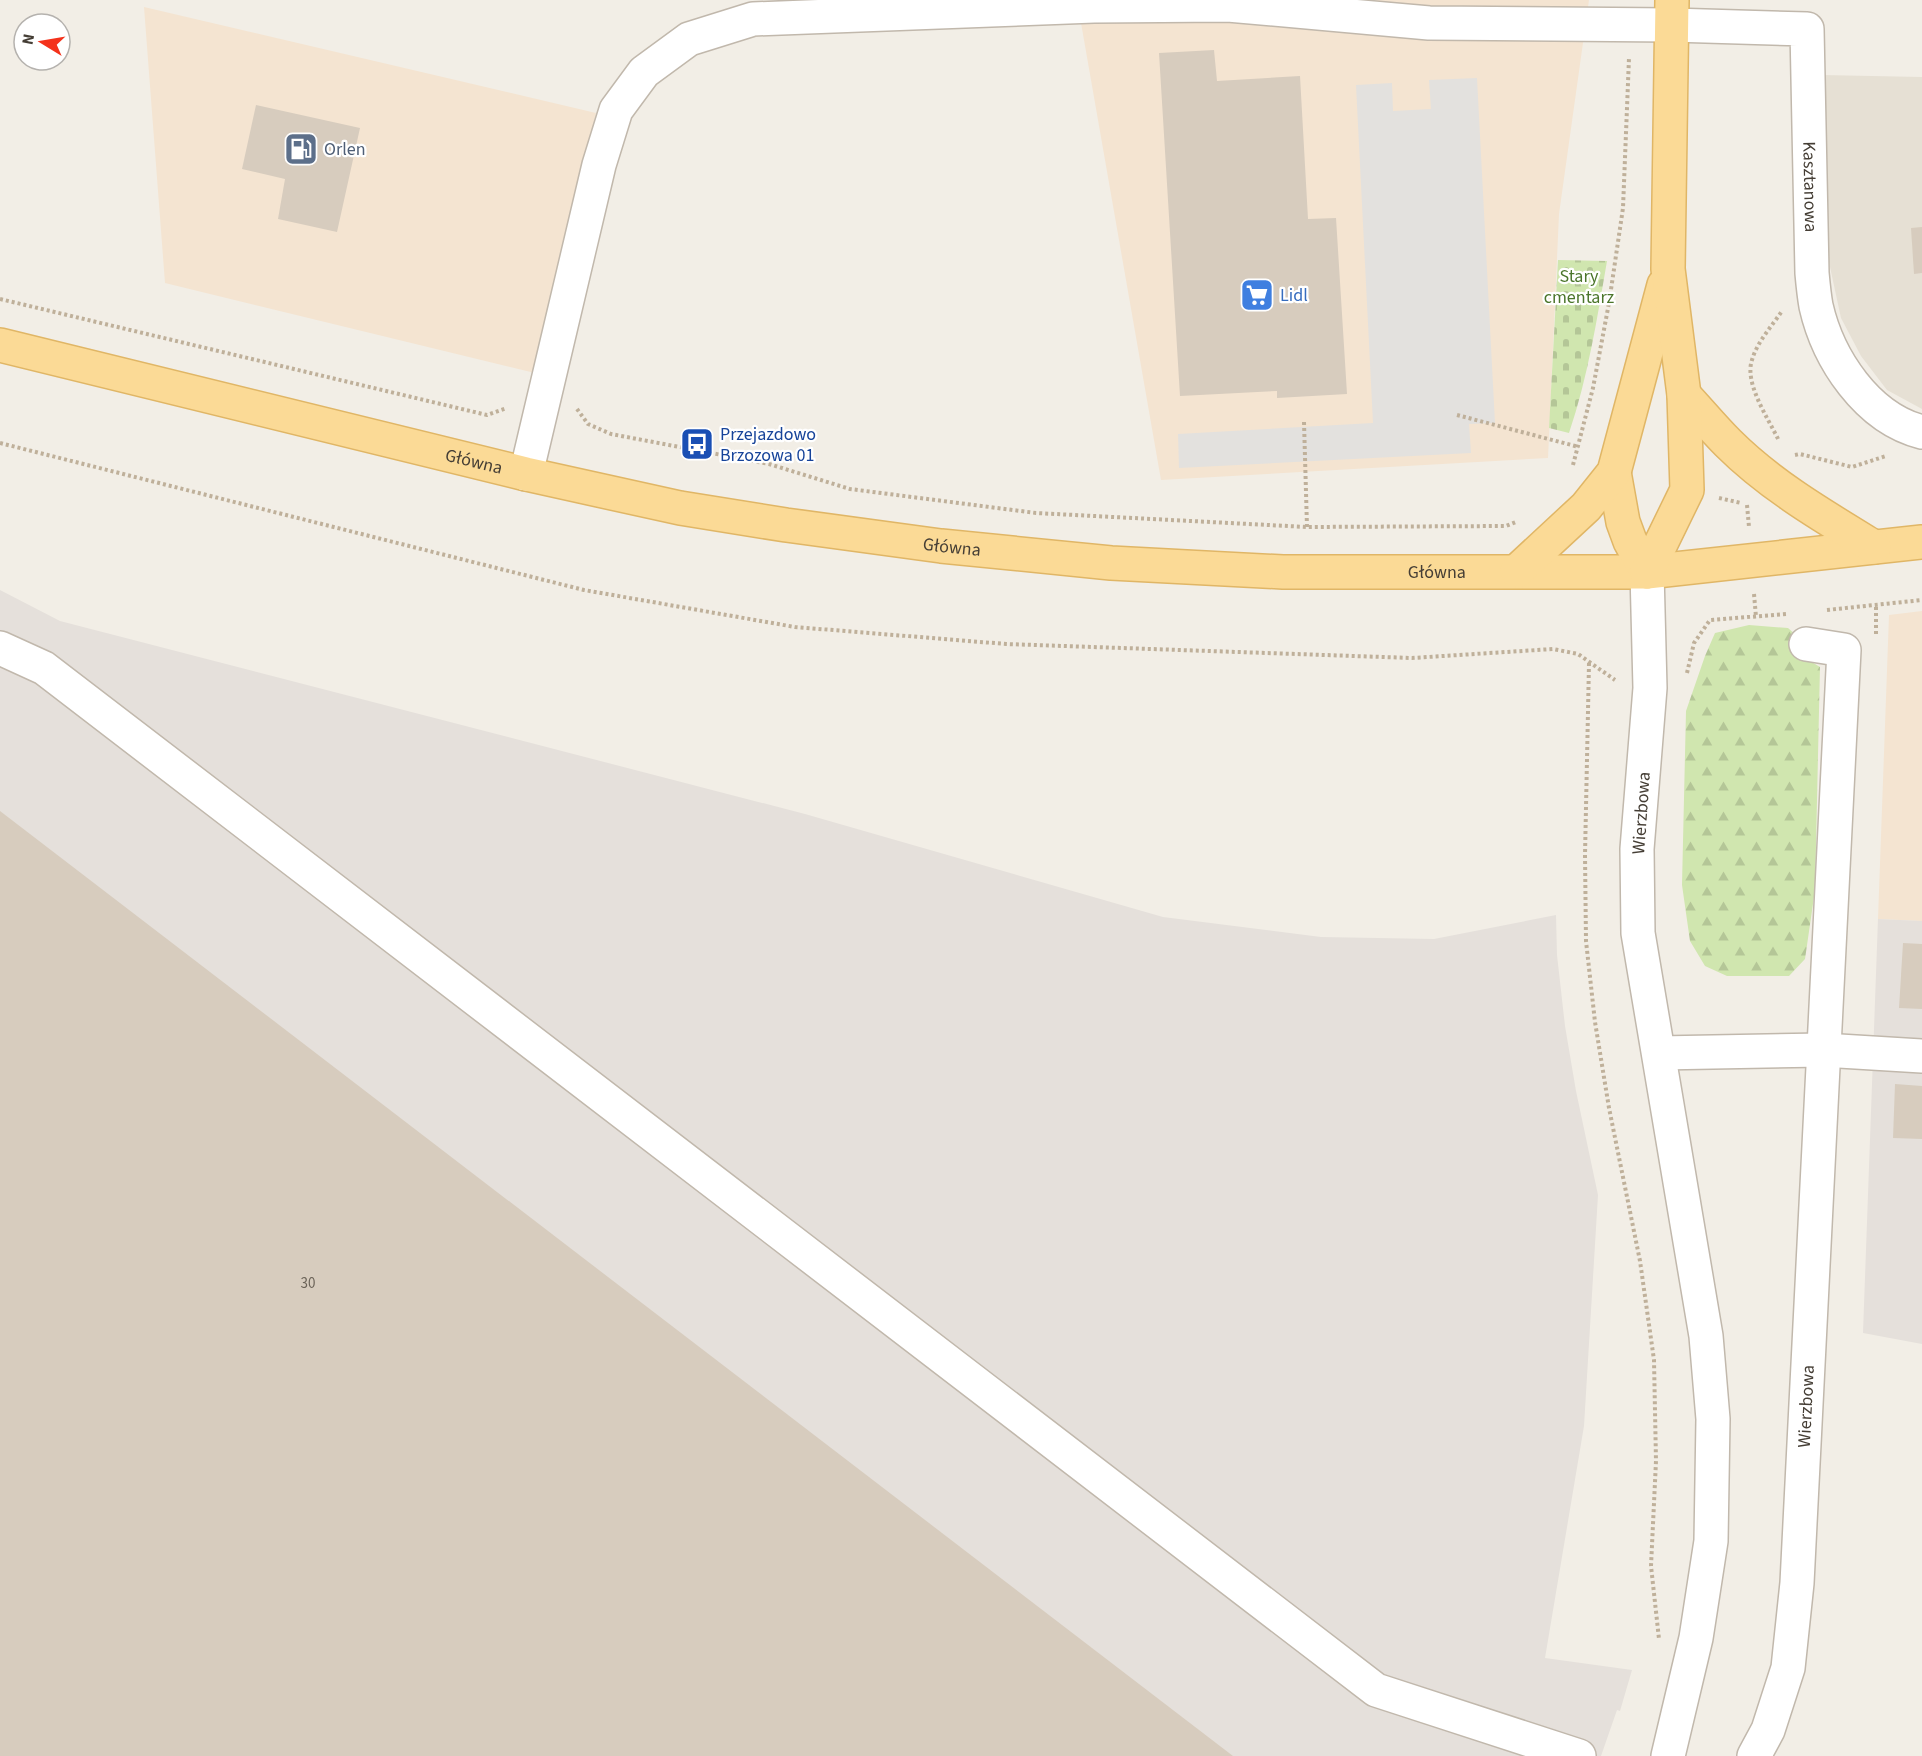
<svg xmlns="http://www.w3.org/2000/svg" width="1922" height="1756" font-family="'Source Sans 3',sans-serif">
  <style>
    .residential { fill: #e6e0d4 }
    .commercial { fill: #f4e4d1 }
    .industrial { fill: #e5e0db }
    .forest { fill: url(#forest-firs) }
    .cemetery { fill: url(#cemetery-stones) }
    .parking { fill: #e3e1de }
    .building { fill: #d7ccbe }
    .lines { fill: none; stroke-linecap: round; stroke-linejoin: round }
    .minor-casing { stroke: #c1b8ac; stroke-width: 36 }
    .major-casing { stroke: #e0b666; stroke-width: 36 }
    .path { stroke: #bfb09a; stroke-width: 4; stroke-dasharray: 3 3; stroke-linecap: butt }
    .minor { stroke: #fff; stroke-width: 33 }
    .major { stroke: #fbda96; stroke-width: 33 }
    .labels { text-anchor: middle; stroke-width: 4.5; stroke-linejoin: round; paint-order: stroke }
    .number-label { font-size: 15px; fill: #6a6257 }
    .service-label { font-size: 18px; fill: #4e5e75; stroke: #fff; text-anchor: start }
    .street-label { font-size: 18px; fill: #453e35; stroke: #fff }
    .park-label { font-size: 18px; fill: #4a752a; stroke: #fff }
    .shop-label { font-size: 18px; fill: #366cbe; stroke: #fff; text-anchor: start }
    .transit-label { font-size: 18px; fill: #164399; stroke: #fff; text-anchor: start }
  </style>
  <defs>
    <pattern id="forest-firs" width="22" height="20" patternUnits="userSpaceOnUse" patternTransform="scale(1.5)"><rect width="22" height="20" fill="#d0e6af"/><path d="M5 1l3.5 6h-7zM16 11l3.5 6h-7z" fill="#b4c697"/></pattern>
    <pattern id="cemetery-stones" width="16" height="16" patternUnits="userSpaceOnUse" patternTransform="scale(1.5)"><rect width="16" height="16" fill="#d0e6af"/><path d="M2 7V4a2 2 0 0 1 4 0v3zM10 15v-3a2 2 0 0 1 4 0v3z" fill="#b4c697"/></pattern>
  </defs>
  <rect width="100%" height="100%" fill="#f2eee6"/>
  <path class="residential" d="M 1822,75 L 1922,77 L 1922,409 L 1887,390 L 1861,356 L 1841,318 L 1827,253 Z"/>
  <g class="commercial">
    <path d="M 1077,0 L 1589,0 L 1559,214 L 1548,458 L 1161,480 Z"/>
    <path d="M 144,7 L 596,113 L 535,373 L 165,283 Z"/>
    <path d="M 1922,611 L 1922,921 L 1878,919 L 1889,615 Z"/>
  </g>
  <g class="industrial">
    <path d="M 0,590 L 60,621 L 805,814 L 1163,917 L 1321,937 L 1434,939 L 1556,915 L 1557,955 L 1565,1026 L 1576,1091 L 1598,1195 L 1584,1426 L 1545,1658 L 1632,1670 L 1620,1711 L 1617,1710 L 1601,1756 L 0,1756 Z"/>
    <path d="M 1878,919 L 1922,921 L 1922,1344 L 1863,1333 Z"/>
  </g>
  <path class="forest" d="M 1749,625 L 1788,628 L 1797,636 L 1800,655 L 1820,667 L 1815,890 L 1805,959 L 1789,976 L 1727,976 L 1705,966 L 1690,941 L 1682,885 L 1686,711 L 1705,656 L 1715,633 Z"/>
  <path class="cemetery" d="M 1558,260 L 1607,261 C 1597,319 1588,377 1569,433 L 1549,428 Z"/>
  <path class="parking" d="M 1477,78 L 1495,423 L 1469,424 L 1471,453 L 1179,468 L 1178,434 L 1373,423 L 1356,85 L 1392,83 L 1393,111 L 1431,109 L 1429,80 Z"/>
  <g class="building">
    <path d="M 1214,50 L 1217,81 L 1300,76 L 1308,219 L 1336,218 L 1347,394 L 1277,398 L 1277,391 L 1180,396 L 1159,53 Z"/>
    <path d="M 256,105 L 360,128 L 337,232 L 278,219 L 285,179 L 242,169 Z"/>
    <path d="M 1922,227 L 1922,273 L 1914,274 L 1911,228 Z"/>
    <path d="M 0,811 L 1233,1756 L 0,1756 Z"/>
    <path d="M 1903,943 L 1922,944 L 1922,1009 L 1899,1008 Z"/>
    <path d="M 1895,1084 L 1922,1086 L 1922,1139 L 1893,1138 Z"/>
  </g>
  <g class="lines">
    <g class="minor-casing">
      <g id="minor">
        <path id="s1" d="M 526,474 L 599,165 L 616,110 L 644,72 L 689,39 L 753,19 L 1094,6 L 1228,5 L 1429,23 L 1672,25 L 1807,29 L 1812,273 C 1813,284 1814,295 1816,306 C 1828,359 1867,418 1922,432"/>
        <path d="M 1647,572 L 1650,688 L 1637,849 L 1638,933 L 1706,1336 L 1713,1419 L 1711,1541 L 1696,1638 L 1668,1756"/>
        <path d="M 0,648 L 44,668 L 1376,1690 L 1579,1756"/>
        <path d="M 1659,1053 L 1823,1050 L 1922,1056"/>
        <path id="s2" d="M 1754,1756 L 1768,1730 L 1788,1668 L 1797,1583 L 1844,650 L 1806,644"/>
      </g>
    </g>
    <g class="major-casing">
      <g id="major">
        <path id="s3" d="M 0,345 L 526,474 L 680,508 L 786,525 L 941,546 L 1111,563 L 1283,572 L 1647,572 L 1922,542"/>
        <path d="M 1684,395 C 1699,411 1713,428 1728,443 C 1770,485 1823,516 1874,547"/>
        <path d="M 1614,472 L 1623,522 L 1630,541 L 1647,572"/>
        <path d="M 1517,571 L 1586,507 L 1614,472 L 1664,285"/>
        <path d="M 1647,572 L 1687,490 L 1684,395 L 1668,269 L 1672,0"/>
      </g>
    </g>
    <g class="path">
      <path d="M 0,299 L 487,415 L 507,408"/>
      <path d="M 577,409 L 588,424 L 611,434 L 769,464 L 850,489 L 1036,513 L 1307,527 L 1506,526 L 1516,522"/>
      <path d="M 1457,415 L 1579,447"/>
      <path d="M 1304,422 L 1307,527"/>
      <path d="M 1778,439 C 1768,418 1744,383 1752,360 C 1757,342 1772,326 1782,311"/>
      <path d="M 0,443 L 584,590 L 795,627 L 1006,644 L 1412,658 L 1553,649 L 1578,654 L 1615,680"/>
      <path d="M 1795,455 L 1800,454 L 1852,467 L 1886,456"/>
      <path d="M 1573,465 L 1593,388 L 1609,303 L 1623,208 L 1629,58"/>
      <path d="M 1719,498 L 1741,503"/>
      <path d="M 1747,505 L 1749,527"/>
      <path d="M 1754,594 L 1756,617"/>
      <path d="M 1827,610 L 1922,600"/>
      <path d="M 1876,634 L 1876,605"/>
      <path d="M 1589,663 L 1585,855 L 1586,941 L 1595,1022 L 1609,1108 L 1640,1261 L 1654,1360 L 1656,1461 L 1651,1566 L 1659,1639"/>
      <path d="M 1687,673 L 1694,643 L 1710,620 L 1787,614"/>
    </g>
    <use href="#minor" class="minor"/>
    <use href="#major" class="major"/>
  </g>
  <defs>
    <g id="fuel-square" transform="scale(1.725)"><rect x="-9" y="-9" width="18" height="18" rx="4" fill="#5c6f8a" stroke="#fff"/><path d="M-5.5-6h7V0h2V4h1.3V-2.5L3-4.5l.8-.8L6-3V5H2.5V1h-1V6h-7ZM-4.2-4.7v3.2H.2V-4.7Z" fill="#fff"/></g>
    <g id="supermarket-square" transform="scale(1.725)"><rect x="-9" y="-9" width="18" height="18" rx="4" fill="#3f7fe0" stroke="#fff"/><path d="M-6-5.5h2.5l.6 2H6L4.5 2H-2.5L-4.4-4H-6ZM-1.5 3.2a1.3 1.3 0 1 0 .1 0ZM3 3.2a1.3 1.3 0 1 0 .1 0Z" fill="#fff"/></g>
    <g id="bus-square" transform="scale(1.725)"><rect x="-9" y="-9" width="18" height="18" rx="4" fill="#1a4fb4" stroke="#fff"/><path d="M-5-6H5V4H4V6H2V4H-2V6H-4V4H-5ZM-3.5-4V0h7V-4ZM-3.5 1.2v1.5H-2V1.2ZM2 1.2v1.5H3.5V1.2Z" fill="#fff"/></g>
  </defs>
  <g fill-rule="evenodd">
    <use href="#fuel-square" x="301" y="149"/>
    <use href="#supermarket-square" x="1257" y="295"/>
    <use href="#bus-square" x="697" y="444"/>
  </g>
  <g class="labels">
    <g class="number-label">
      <text x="308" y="1288">30</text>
    </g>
    <g class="service-label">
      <text x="324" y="155">Orlen</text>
    </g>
    <g class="street-label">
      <text dy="6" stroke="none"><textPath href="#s1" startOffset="1758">Kasztanowa</textPath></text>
      <text dy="6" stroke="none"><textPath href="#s3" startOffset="488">Główna</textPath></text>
      <text dy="6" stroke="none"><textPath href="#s3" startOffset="974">Główna</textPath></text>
      <text dy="6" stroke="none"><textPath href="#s3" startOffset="1460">Główna</textPath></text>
      <text transform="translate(1641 813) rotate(-86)" y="6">Wierzbowa</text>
      <text dy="6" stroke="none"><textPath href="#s2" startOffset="357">Wierzbowa</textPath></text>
    </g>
    <g class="park-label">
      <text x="1579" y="282">Stary<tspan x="1579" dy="21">cmentarz</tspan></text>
    </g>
    <g class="shop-label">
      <text x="1280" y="301">Lidl</text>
    </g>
    <g class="transit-label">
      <text x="720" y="440">Przejazdowo<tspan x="720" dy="21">Brzozowa 01</tspan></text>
    </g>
  </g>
  <g transform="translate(42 42) rotate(281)"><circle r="28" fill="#ffffff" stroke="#b5b2ae" stroke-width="1.5"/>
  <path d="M0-4.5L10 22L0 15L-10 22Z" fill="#f4321b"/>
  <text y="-9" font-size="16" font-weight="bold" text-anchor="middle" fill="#453e35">N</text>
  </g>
</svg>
